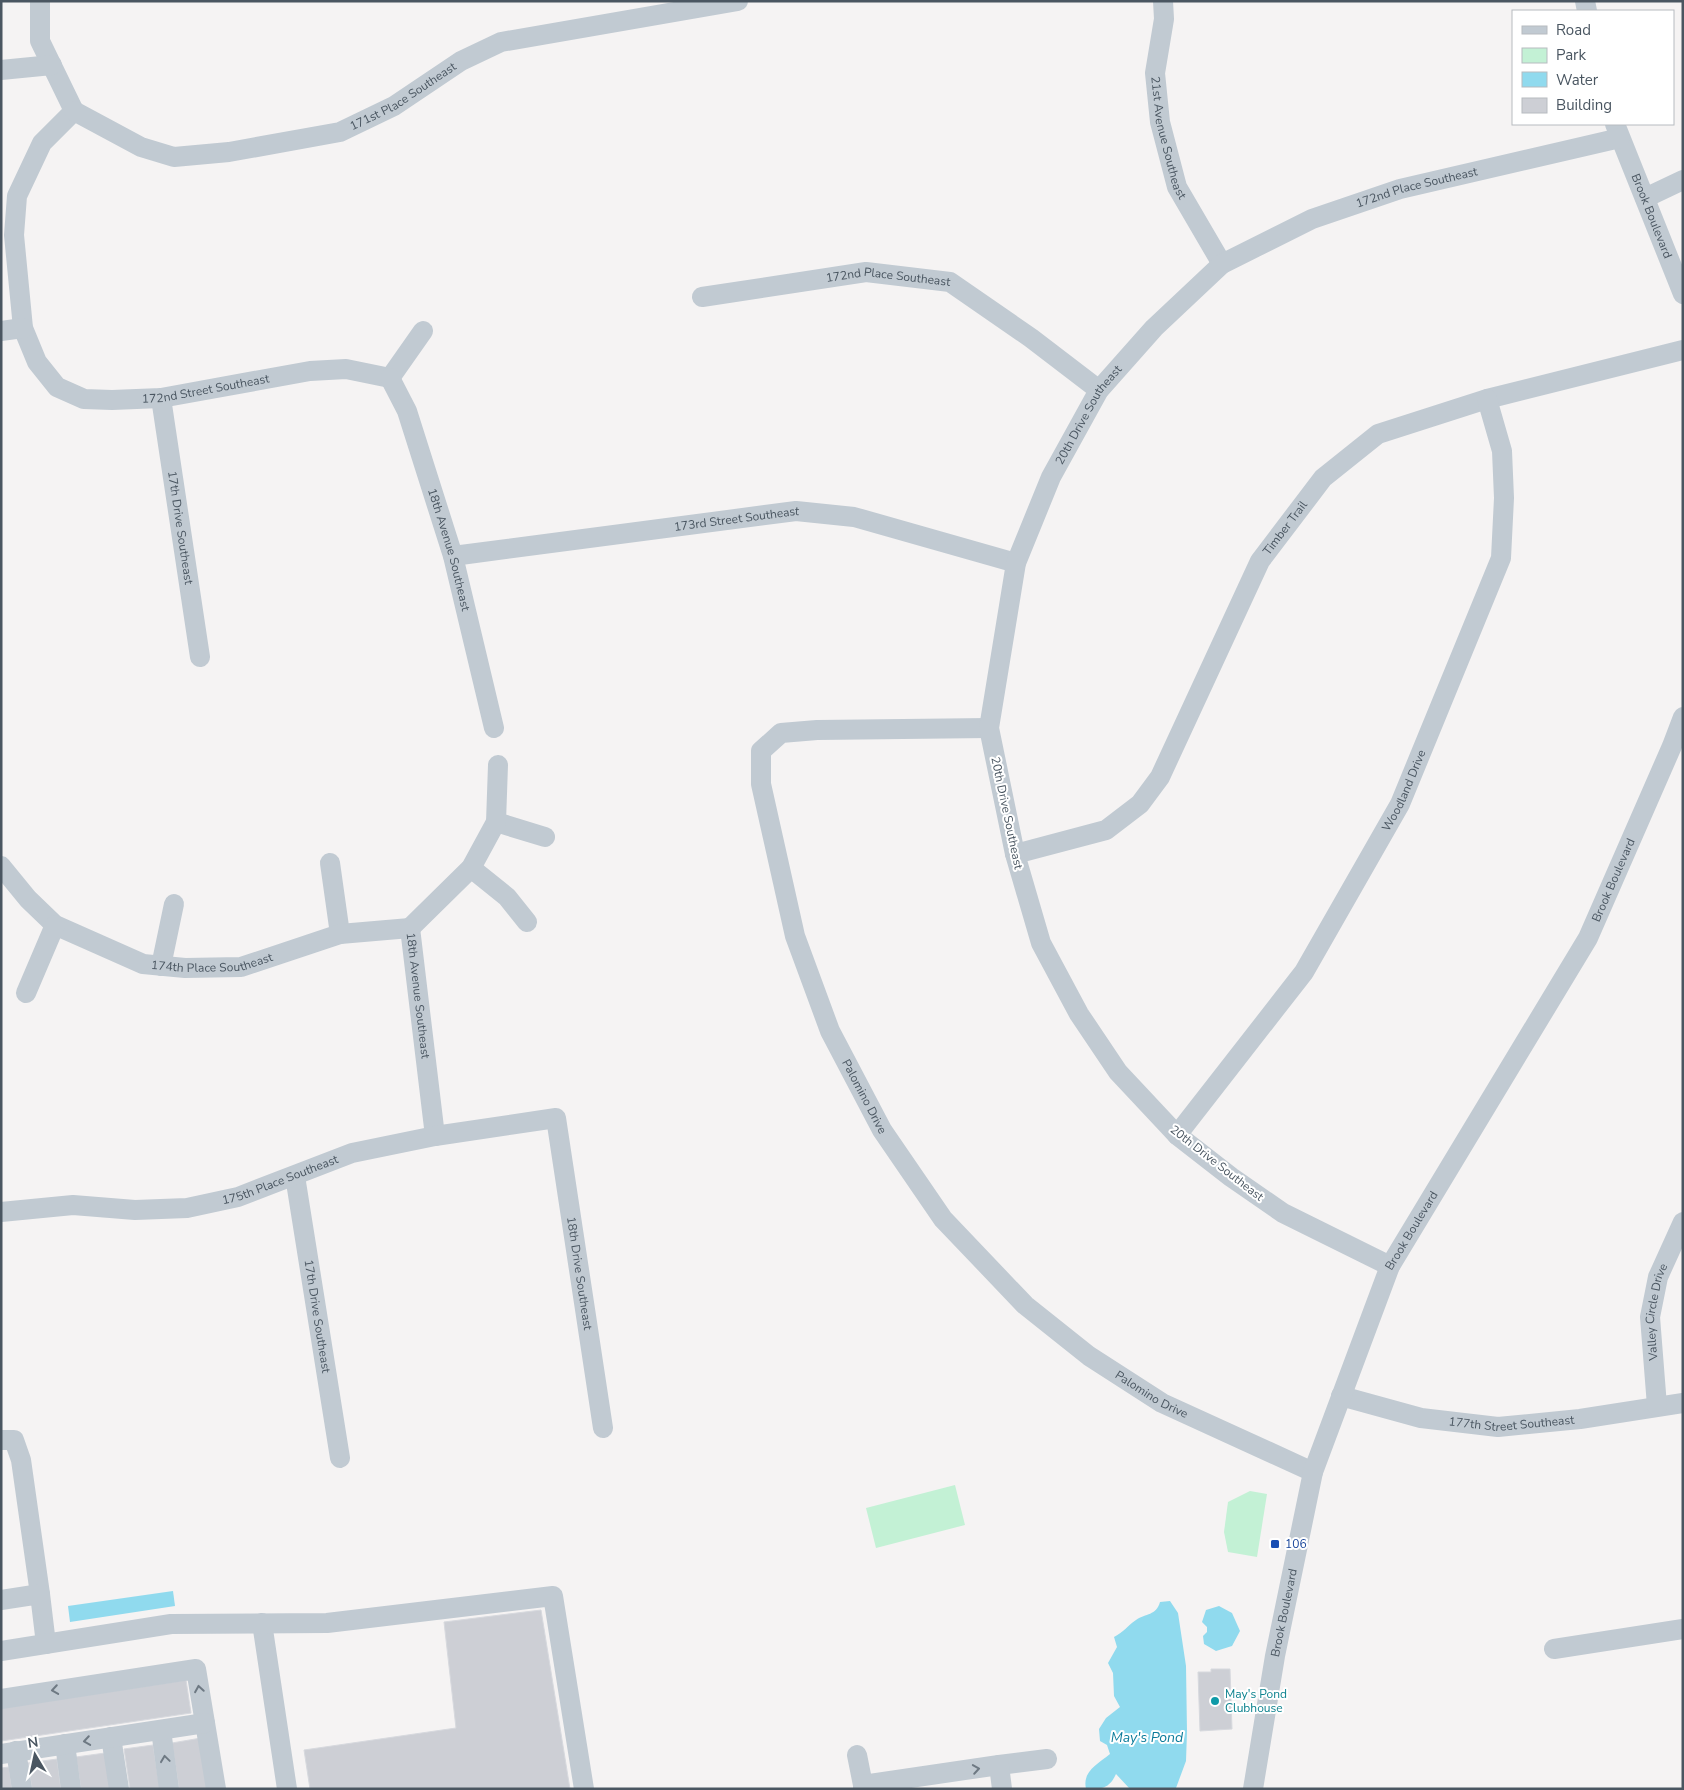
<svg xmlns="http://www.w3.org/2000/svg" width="1684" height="1790" font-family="'Nunito Sans',sans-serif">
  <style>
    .green { fill: #c3f1d5 }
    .water { fill: #90daee }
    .building { fill: #cdcfd5; stroke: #d7d9de }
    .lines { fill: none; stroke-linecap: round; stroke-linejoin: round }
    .minor { stroke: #c1cad2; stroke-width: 20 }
    .oneway { stroke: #6e7983 }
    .transit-dot { fill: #1a4fb4; stroke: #fff; stroke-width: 2 }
    .culture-dot { fill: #0f9aa8; stroke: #fff; stroke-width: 2 }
    .labels { text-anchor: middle; stroke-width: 4; stroke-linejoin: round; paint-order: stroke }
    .street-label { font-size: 12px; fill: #4a5661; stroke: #fff }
    .transit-label { font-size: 12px; fill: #164399; stroke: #fff; text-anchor: start }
    .culture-label { font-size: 12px; fill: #0d838f; stroke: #fff; text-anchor: start }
    .water-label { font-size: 14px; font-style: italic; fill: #0c7c9b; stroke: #fff }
  </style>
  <rect width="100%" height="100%" fill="#f5f3f3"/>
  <g class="green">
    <path d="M 955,1485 L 965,1525 L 876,1548 L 866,1508 Z"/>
    <path d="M 1250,1491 L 1267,1494 L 1257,1557 L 1228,1552 L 1224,1532 L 1228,1502 Z"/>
  </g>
  <g class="water">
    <path d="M 173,1591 L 175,1606 L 70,1622 L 68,1606 Z"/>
    <path d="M 1170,1601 L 1178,1613 L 1186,1666 L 1187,1732 L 1186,1761 L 1176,1788 L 1130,1789 L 1116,1774 C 1109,1789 1102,1789 1086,1789 C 1082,1771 1098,1764 1110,1754 L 1107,1745 L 1100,1741 L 1099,1729 L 1106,1718 L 1120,1707 L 1114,1696 L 1113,1673 L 1108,1663 L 1117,1647 L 1114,1637 C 1124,1632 1127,1626 1136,1620 C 1146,1613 1156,1616 1160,1602 Z"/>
    <path d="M 1219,1606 L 1232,1613 L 1240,1631 L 1232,1646 L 1216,1651 L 1204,1644 L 1203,1636 L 1207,1632 L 1207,1627 L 1202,1622 L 1206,1610 Z"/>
  </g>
  <g class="building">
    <path d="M 541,1610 L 570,1789 L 310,1789 L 304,1750 L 456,1728 L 444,1622 Z"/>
    <path d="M 1211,1669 L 1230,1669 L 1232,1729 L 1200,1731 L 1198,1672 L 1211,1672 Z"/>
    <path d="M 186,1680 L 191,1713 L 1,1741 L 1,1708 Z"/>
    <path d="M 201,1738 L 209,1789 L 179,1789 L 172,1743 Z"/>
    <path d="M 153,1745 L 160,1789 L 130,1789 L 124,1749 Z"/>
    <path d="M 105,1753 L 111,1789 L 81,1789 L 76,1757 Z"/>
    <path d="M 57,1759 L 61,1789 L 32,1789 L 28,1763 Z"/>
    <path d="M 9,1767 L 12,1789 L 1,1789 L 1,1768 Z"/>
  </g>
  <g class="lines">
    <g class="minor">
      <path id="s1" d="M 40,1 L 40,41 L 74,111 L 42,143 L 17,196 L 14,235 L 23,328 L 37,362 L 57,387 L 84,399 L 112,400 L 161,398 L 310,371 L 346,369 L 390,378 L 423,331"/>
      <path id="s2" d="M 1163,1 L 1164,19 L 1155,73 L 1160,122 L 1177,187 L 1222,264"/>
      <path d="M 1585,1 L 1587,11"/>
      <path d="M 1,70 L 52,65"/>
      <path id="s3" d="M 74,111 L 141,147 L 174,157 L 229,152 L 340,132 L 394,106 L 461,61 L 501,42 L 738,1"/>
      <path id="s4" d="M 1615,124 L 1683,294"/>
      <path d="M 1645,198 L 1683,180"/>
      <path id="s5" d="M 702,297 L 866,272 L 950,282 L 1031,338 L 1099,390"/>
      <path d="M 1,331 L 23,328"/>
      <path id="s6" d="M 390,378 L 407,411 L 453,556 L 494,728"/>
      <path id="s7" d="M 161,398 L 200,657"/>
      <path id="s8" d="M 453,556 L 796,511 L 854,517 L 1016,563"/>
      <path id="s9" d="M 989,728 L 817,730 L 781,733 L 761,751 L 761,784 L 795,936 L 830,1031 L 882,1130 L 943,1219 L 1025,1305 L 1089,1356 L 1162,1403 L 1313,1472"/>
      <path d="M 496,822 L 545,837"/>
      <path id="s10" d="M 1015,854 L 1106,830 L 1140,804 L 1160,777 L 1260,561 L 1323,478 L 1378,434 L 1487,399 L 1683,350"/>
      <path d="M 330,863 L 340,934"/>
      <path id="s11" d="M 1,866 L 28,899 L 55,925 L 143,964 L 185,968 L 241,967 L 340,934 L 410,928"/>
      <path d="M 471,868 L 507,897 L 527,922"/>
      <path id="s12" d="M 410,928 L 435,1136"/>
      <path d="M 410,928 L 471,868 L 496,822 L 498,765"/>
      <path d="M 161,966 L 174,904"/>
      <path d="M 26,993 L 55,925"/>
      <path id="s13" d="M 1177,1135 L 1304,972 L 1400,804 L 1501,558 L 1504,498 L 1502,451 L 1487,399"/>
      <path id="s14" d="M 295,1176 L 340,1458"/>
      <path id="s15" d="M 1,1212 L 73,1205 L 135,1210 L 187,1208 L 238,1197 L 352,1153 L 435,1136 L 556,1118 L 603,1428"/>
      <path id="s16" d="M 1390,1266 L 1283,1213 L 1231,1177 L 1177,1135 L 1118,1072 L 1079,1014 L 1041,943 L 1015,854 L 989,728 L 1016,563 L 1051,477 L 1099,390 L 1154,328 L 1222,264 L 1312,219 L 1400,189 L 1620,138"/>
      <path id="s17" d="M 1341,1396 L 1421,1418 L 1498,1427 L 1580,1419 L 1683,1403"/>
      <path id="s18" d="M 1657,1406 L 1650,1317 L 1658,1277 L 1683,1222"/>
      <path d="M 1,1440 L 14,1440 L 21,1460 L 40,1594"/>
      <path d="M 1,1600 L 40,1594 L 46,1644"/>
      <path d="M 262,1623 L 287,1789"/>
      <path d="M 1554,1649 L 1683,1629"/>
      <path d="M 1,1651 L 171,1624 L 327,1623 L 553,1596 L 584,1789"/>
      <path d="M 1,1699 L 196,1669 L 216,1789"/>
      <path d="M 161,1730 L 169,1789"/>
      <path d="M 111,1737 L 119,1789"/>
      <path d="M 65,1744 L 71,1789"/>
      <path d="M 16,1751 L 22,1789"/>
      <path d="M 1,1754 L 205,1723"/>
      <path d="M 857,1755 L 863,1785"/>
      <path d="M 999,1765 L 1047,1759"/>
      <path d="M 863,1789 L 863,1785 L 999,1765 L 1002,1789"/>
      <path id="s19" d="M 1253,1789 L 1275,1656 L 1313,1472 L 1390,1266 L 1588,938 L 1672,746 L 1683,717"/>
    </g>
  </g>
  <defs><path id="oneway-chevron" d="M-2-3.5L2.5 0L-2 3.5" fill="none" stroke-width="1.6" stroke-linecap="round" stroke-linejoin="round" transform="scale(1.25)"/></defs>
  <g class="oneway">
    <use href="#oneway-chevron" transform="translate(199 1689) rotate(-99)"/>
    <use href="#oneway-chevron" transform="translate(55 1690) rotate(171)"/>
    <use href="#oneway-chevron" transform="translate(87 1741) rotate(171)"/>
    <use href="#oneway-chevron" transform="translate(165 1759) rotate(-98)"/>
    <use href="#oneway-chevron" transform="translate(976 1769) rotate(-9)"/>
  </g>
  <rect class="transit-dot" x="1270" y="1539" width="10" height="10" rx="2.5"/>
  <circle class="culture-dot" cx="1215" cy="1701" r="5"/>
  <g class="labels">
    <g class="street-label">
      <text dy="4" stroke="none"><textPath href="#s3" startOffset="351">171st Place Southeast</textPath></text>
      <text dy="4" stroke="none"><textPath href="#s2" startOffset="139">21st Avenue Southeast</textPath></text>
      <text dy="4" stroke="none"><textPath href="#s16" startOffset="1455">172nd Place Southeast</textPath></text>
      <text dy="4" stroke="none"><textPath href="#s4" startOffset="99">Brook Boulevard</textPath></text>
      <text dy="4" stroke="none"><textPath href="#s5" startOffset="188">172nd Place Southeast</textPath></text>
      <text dy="4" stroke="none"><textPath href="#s1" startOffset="575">172nd Street Southeast</textPath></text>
      <text dy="4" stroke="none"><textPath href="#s16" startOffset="1042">20th Drive Southeast</textPath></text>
      <text dy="4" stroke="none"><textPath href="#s8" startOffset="286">173rd Street Southeast</textPath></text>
      <text dy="4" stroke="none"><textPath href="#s7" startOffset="131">17th Drive Southeast</textPath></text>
      <text dy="4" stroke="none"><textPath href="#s10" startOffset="450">Timber Trail</textPath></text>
      <text dy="4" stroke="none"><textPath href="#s6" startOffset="182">18th Avenue Southeast</textPath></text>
      <text dy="4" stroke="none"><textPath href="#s13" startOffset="414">Woodland Drive</textPath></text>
      <text transform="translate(1007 813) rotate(78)" y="4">20th Drive Southeast</text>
      <text dy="4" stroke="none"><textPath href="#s19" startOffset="989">Brook Boulevard</textPath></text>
      <text dy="4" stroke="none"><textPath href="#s11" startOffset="246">174th Place Southeast</textPath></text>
      <text dy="4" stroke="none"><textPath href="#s12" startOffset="68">18th Avenue Southeast</textPath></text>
      <text dy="4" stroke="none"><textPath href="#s9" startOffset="599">Palomino Drive</textPath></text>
      <text transform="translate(1217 1163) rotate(38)" y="4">20th Drive Southeast</text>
      <text dy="4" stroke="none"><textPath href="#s15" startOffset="284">175th Place Southeast</textPath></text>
      <text dy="4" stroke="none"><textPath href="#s19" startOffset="584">Brook Boulevard</textPath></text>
      <text dy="4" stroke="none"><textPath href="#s15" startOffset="725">18th Drive Southeast</textPath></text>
      <text dy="4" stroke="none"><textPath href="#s18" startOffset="95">Valley Circle Drive</textPath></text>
      <text dy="4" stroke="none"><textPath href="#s14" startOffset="142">17th Drive Southeast</textPath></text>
      <text dy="4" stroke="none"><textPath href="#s9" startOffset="1019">Palomino Drive</textPath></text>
      <text dy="4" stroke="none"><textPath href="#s17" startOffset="174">177th Street Southeast</textPath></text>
      <text dy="4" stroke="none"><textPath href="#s19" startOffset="179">Brook Boulevard</textPath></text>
    </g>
    <g class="transit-label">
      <text x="1285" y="1548">106</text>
    </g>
    <g class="culture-label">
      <text x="1225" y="1698">May's Pond<tspan x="1225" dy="14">Clubhouse</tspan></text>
    </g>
    <g class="water-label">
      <text x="1147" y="1742">May's Pond</text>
    </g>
  </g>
  <rect width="1684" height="1790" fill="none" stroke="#4a5661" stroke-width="5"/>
  <rect x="1512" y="10" width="162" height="115" fill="#ffffff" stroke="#b7bbc0"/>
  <rect x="1522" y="26" width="25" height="8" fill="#c1cad2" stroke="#b7bbc0"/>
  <text x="1556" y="35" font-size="15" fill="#4a5661">Road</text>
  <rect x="1522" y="48" width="25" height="15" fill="#c3f1d5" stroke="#b7bbc0"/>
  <text x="1556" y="60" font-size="15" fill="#4a5661">Park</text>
  <rect x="1522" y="72" width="25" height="15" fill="#90daee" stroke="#b7bbc0"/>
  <text x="1556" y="85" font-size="15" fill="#4a5661">Water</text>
  <rect x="1522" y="98" width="25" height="15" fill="#cdcfd5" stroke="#b7bbc0"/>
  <text x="1556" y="110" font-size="15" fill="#4a5661">Building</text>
  <g transform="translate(35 1755) rotate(351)" stroke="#ffffff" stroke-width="4" paint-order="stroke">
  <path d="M0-4L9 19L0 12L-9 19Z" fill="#4a5661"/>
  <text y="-8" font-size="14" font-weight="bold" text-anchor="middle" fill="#4a5661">N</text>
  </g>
</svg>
